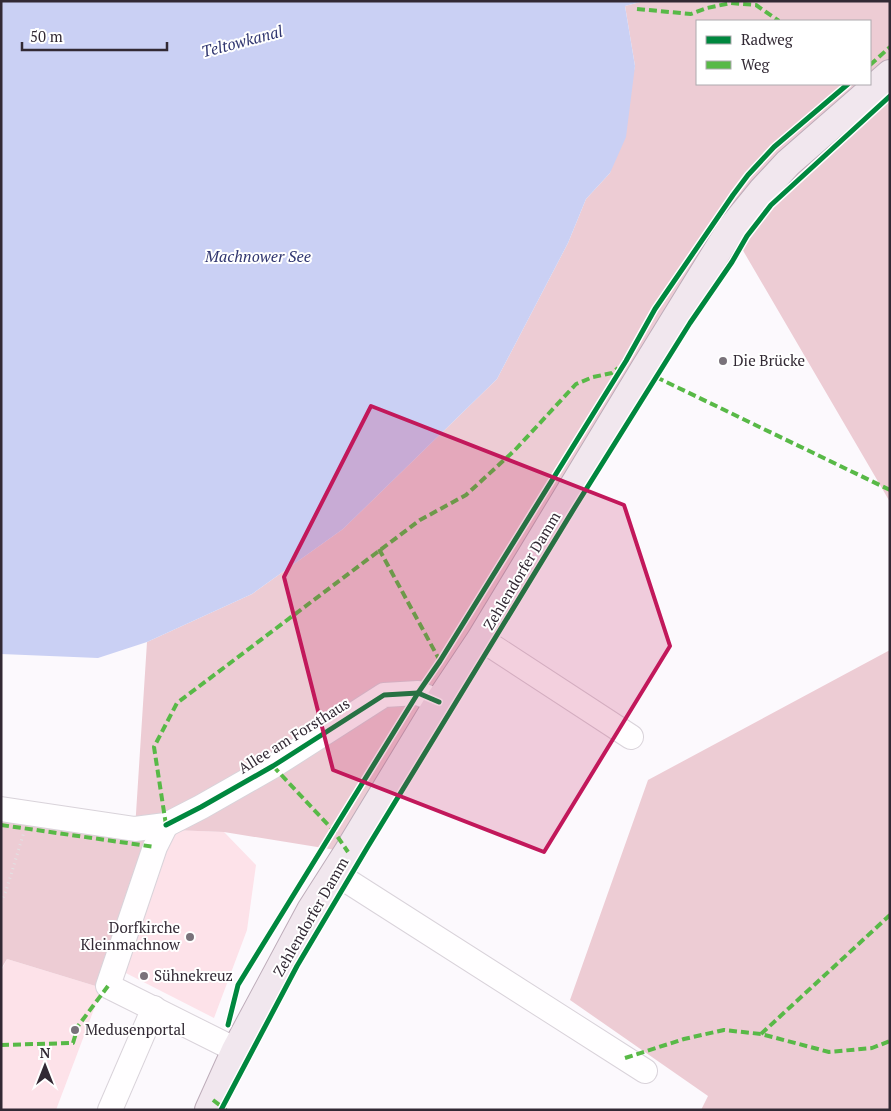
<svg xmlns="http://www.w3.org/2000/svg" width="891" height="1111" font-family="'PT Serif',serif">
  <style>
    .green { fill: #fde2e9 }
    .forest { fill: #edccd4; fill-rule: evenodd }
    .water { fill: #cad0f4 }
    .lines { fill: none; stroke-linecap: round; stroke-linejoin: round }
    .minor-casing { stroke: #d9d3da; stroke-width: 26 }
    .major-casing { stroke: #bdacb9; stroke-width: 30 }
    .path { stroke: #e2e1e3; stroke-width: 3; stroke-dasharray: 1 4; stroke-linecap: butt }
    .minor { stroke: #fffeff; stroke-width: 24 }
    .major { stroke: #f1e7ee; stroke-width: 28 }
    .quiet { stroke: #58b947; stroke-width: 4; stroke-dasharray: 8 4; stroke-linecap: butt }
    .cycleway-casing { stroke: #fff; stroke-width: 8 }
    .cycleway { stroke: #00873e; stroke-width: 5 }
    .marked { fill: #c2185b; fill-opacity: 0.2; stroke: #c2185b; stroke-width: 4; stroke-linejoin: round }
    .poi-dot { fill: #79727a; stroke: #fff; stroke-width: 2 }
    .labels { text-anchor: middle; stroke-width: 4; stroke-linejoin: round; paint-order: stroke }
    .poi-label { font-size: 15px; fill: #322934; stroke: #fff; text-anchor: start }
    .street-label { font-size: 15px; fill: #322934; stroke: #fff }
    .water-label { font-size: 16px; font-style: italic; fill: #303670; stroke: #fff }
  </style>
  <rect width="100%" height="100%" fill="#fcf9fd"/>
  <g class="green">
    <path d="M 172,830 L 224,832 L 256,865 L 247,930 L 214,1018 L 114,967 Z"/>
    <path d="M 7,959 L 102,988 L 56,1110 L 1,1110 L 1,971 Z"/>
  </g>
  <g class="forest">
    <path d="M 644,1 L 890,1 L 890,502 L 731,230 L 348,852 L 224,832 L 172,830 L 102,988 L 7,959 L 1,969 L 1,809 L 135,829 L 147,642 L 252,594 L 343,529 L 497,379 L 568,243 L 586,199 L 610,173 L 635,66 L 625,6 ZM 697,21 L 870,21 L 870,84 L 697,84 Z"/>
    <path d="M 890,650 L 890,1110 L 701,1110 L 708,1096 L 570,1000 L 648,780 Z"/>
  </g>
  <path class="water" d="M 1,1 L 644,1 L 625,6 L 635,66 L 626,137 L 610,173 L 586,199 L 568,243 L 497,379 L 343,529 L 252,594 L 147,642 L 98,658 L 1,654 Z"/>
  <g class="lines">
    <g class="minor-casing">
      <g id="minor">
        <path d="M 481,639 L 631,737"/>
        <path d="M 1,809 L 135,829 L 166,825 L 201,807 L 273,766 L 384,695 L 418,693 L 439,702"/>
        <path d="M 166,825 L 155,847 L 108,986 L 236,1050"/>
        <path d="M 335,873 L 645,1071"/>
        <path d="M 110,1110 L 154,1008"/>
      </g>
    </g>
    <g class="major-casing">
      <path id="major" d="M 209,1110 L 236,1050 L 311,910 L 348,852 L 439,702 L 481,639 L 644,370 L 731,229 L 762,191 L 788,163 L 890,74"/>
    </g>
    <path class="path" d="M 1,902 L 6,891 L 24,832"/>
    <use href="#minor" class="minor"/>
    <use href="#major" class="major"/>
    <g class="quiet">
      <path d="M 637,9 L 691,14 L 707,8 L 731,3 L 756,5 L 779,21"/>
      <path d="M 870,65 L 890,47"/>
      <path d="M 656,377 L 890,490"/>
      <path d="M 379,549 L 440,661"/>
      <path d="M 273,766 L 333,830 L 348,852"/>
      <path d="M 1,825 L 155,847"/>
      <path d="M 166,825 L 154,747 L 177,703 L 420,520 L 466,495 L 515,450 L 576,384 L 593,377 L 612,373 L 618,368"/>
      <path d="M 761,1034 L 890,915"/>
      <path d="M 1,1045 L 73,1043 L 78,1026 L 108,986"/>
      <path d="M 625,1058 L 684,1039 L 724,1030 L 761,1034 L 829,1052 L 872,1048 L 890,1041"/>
      <path d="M 213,1100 L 226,1110"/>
    </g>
    <g class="cycleway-casing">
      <g id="cycleway">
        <path d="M 166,825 L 201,807 L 273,766 L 384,695 L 418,693 L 439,702"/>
        <path d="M 228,1025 L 238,985 L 418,693 L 440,661 L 626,361 L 655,309 L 733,195 L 748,175 L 774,147 L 848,84"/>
        <path d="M 221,1110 L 297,966 L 367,848 L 575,507 L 690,323 L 732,262 L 747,236 L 771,205 L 890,96"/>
      </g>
    </g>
    <use href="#cycleway" class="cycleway"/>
  </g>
  <path class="marked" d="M 371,406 L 624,505 L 670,646 L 544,852 L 333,770 L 284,577 Z"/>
  <g class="poi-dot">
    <circle cx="723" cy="361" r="5"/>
    <circle cx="190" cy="937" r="5"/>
    <circle cx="144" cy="976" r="5"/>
    <circle cx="75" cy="1030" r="5"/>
  </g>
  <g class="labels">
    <g class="poi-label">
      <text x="733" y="366">Die Brücke</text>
      <text x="180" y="933" text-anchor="end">Dorfkirche<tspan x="180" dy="17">Kleinmachnow</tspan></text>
      <text x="154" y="981">Sühnekreuz</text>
      <text x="85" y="1035">Medusenportal</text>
    </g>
    <g class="street-label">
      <text transform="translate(522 571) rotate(-59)" y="5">Zehlendorfer Damm</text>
      <text transform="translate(294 736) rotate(-32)" y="5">Allee am Forsthaus</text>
      <text transform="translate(311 917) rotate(-60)" y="5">Zehlendorfer Damm</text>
    </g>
    <g class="water-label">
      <text transform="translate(242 41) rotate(-15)" y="6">Teltowkanal</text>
      <text x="258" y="262">Machnower See</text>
    </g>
  </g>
  <rect width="891" height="1111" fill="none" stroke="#322934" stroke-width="5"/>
  <rect x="696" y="20" width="175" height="65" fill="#ffffff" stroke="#ada9ae"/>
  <rect x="706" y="36" width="25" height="8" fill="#00873e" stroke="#ada9ae"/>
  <text x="741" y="45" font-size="15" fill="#322934">Radweg</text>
  <rect x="706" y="61" width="25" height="8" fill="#58b947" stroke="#ada9ae"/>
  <text x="741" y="70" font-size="15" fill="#322934">Weg</text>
  <g transform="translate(45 1066)" stroke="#ffffff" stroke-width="4" paint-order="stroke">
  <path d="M0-4L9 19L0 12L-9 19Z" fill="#322934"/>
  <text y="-8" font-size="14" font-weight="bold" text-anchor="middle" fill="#322934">N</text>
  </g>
  <path d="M22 42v8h145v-8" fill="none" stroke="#322934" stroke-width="2.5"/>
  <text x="30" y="42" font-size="15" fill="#322934" stroke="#ffffff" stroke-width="4" paint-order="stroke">50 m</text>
</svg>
